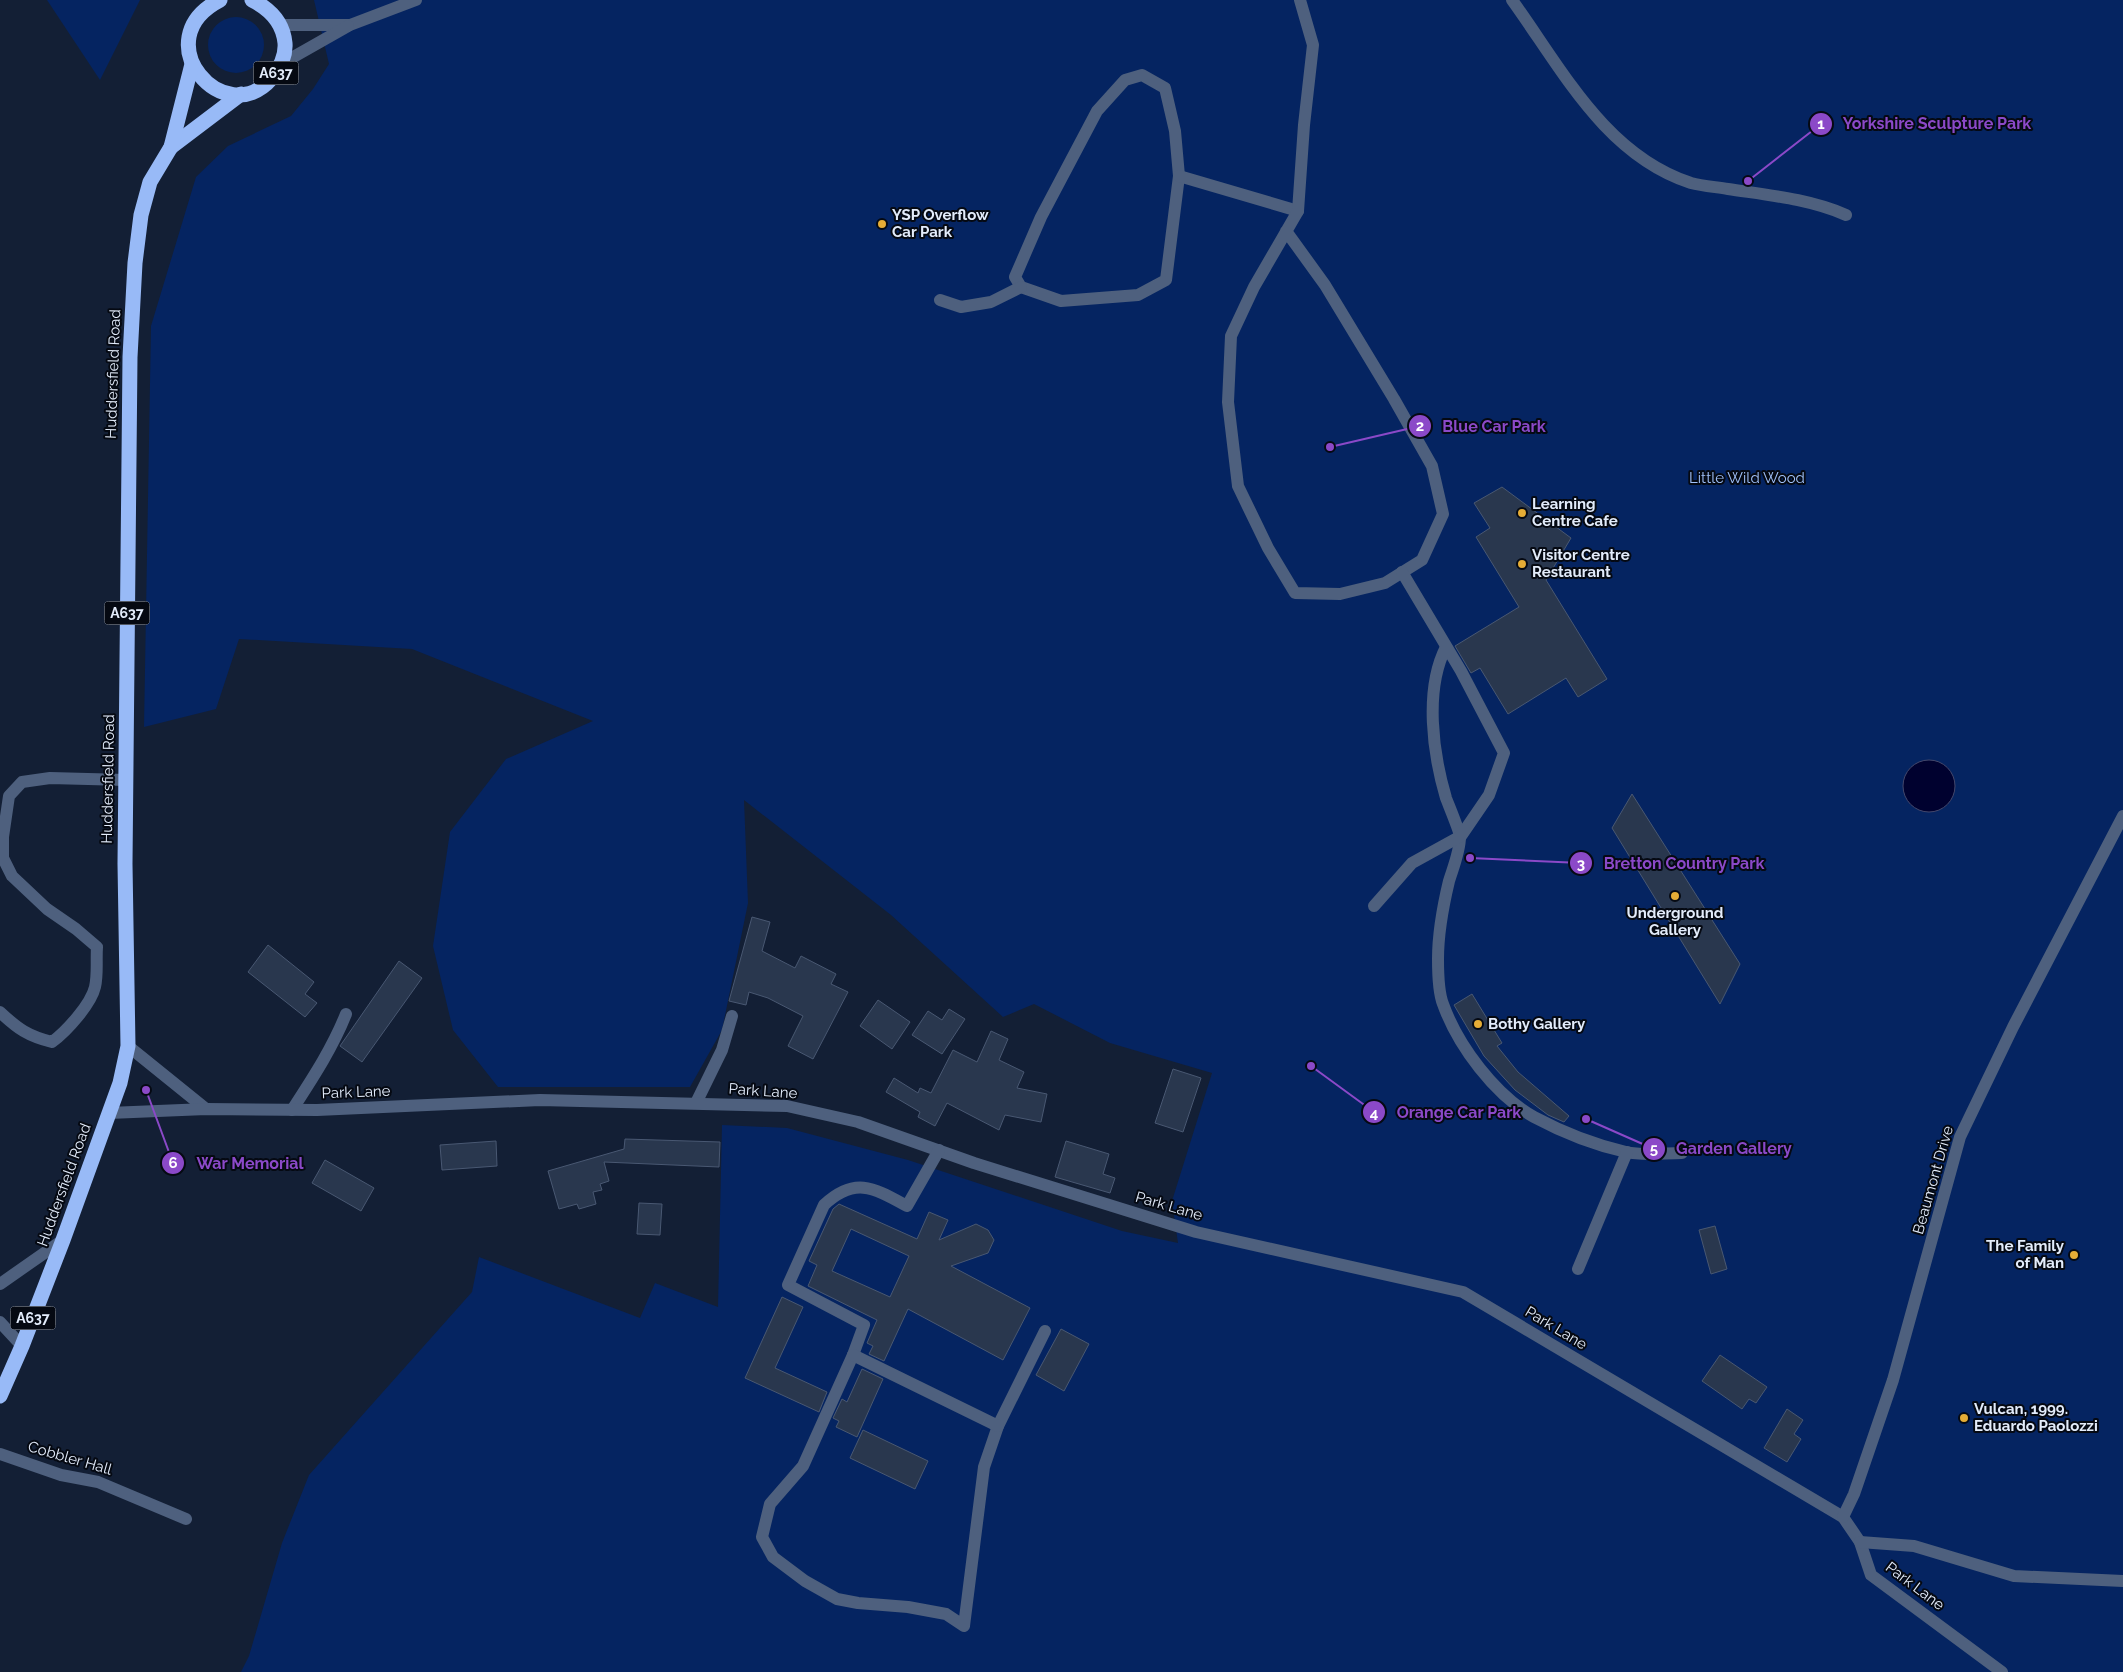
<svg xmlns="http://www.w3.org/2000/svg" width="2123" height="1672" font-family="Raleway,sans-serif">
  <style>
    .green { fill: #052461 }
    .water { fill: #00012f; stroke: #44486c }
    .building { fill: #29374e; stroke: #495872; fill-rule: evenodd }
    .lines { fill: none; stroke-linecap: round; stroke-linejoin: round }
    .minor { stroke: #4e607e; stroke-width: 12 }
    .highway { stroke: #98baf7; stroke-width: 15 }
    .poi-dot { fill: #e6ad36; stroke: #050912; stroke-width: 2 }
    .labels { text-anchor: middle; stroke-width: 4; stroke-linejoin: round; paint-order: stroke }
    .shield { fill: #050912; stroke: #a0a8b5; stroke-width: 1 }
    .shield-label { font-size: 14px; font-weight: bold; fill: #e3ecfb }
    .poi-label { font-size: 15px; font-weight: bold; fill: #e3ecfb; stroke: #050912; text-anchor: start }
    .street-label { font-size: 15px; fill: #e3ecfb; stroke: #050912 }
    .park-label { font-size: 15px; fill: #a0c1fa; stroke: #050912 }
    .leader { fill: none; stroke: #8b49c8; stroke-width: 2 }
    .callout-dot { fill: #8b49c8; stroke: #050912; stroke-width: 2 }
    .mark-label { font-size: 15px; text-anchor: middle; font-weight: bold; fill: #fff }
    .callout-label { font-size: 16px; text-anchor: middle; font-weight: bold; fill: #8b49c8; stroke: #050912; stroke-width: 4; stroke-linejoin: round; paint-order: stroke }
  </style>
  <rect width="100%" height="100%" fill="#131f35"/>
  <g class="green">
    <path d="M 47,0 L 140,0 L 100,80 Z"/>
    <path d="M 314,0 L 2123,0 L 2123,1672 L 241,1672 L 249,1656 L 282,1543 L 309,1475 L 472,1292 L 479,1257 L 640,1318 L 655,1283 L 718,1307 L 722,1125 L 787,1128 L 908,1160 L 1122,1231 L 1178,1243 L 1172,1201 L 1212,1073 L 1110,1043 L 1034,1004 L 1003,1017 L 891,915 L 744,800 L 748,903 L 722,1030 L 690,1087 L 498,1087 L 453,1030 L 433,946 L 450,832 L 506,759 L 593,721 L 412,649 L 239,639 L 216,709 L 144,727 L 151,326 L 196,177 L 228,146 L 291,116 L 313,89 L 329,64 Z"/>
    <circle cx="236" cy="45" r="28"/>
  </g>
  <circle class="water" cx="1929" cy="786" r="26"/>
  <g class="building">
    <path d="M 1502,487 L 1571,538 L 1546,580 L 1607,679 L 1578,697 L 1566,678 L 1508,714 L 1480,668 L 1471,673 L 1455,646 L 1519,607 L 1476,537 L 1490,528 L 1474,503 Z"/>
    <path d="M 1632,794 L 1740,964 L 1720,1004 L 1612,828 Z"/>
    <path d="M 752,917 L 770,922 L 762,951 L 795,968 L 801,956 L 836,974 L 831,984 L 848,992 L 813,1059 L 788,1046 L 803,1016 L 768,998 L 749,992 L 746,1005 L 729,1001 Z"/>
    <path d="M 268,945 L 314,982 L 305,994 L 317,1003 L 305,1017 L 248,972 Z"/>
    <path d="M 399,961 L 422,978 L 362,1062 L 340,1046 Z"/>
    <path d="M 1472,994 L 1502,1043 L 1497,1046 L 1518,1072 L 1569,1116 L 1564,1122 L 1548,1115 L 1515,1090 L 1484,1056 L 1454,1005 Z"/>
    <path d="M 878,1000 L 910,1022 L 892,1049 L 860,1026 Z"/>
    <path d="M 949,1009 L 965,1019 L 942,1054 L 912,1035 L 928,1011 L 942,1020 Z"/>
    <path d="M 991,1031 L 1008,1039 L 999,1060 L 1024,1072 L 1017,1088 L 1047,1094 L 1041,1122 L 1005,1115 L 999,1130 L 947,1103 L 935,1126 L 918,1117 L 920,1112 L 886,1092 L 894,1078 L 918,1093 L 920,1088 L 931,1093 L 953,1050 L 977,1062 Z"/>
    <path d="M 1173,1069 L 1201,1078 L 1183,1132 L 1155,1123 Z"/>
    <path d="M 625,1139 L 720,1142 L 719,1167 L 604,1162 L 609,1181 L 600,1184 L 602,1190 L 593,1192 L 596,1204 L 579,1209 L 577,1204 L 559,1209 L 548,1171 L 624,1149 Z"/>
    <path d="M 496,1141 L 497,1166 L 442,1170 L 440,1145 Z"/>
    <path d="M 1066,1141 L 1109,1154 L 1103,1174 L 1115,1178 L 1110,1193 L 1055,1177 Z"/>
    <path d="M 325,1160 L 374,1188 L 361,1211 L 312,1183 Z"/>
    <path d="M 639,1203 L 662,1204 L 660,1235 L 637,1234 Z"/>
    <path d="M 839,1204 L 917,1239 L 929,1212 L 948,1220 L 939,1240 L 976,1224 L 988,1230 L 994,1240 L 988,1253 L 951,1266 L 1030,1308 L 1003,1360 L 908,1309 L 884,1361 L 869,1354 L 873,1346 L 867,1343 L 877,1320 L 808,1286 L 817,1265 L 809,1261 L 833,1209 ZM 851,1229 L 909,1256 L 890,1297 L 832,1271 Z"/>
    <path d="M 1715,1226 L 1727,1269 L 1711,1274 L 1699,1230 Z"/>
    <path d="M 782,1297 L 803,1307 L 775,1368 L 827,1392 L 819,1412 L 745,1378 Z"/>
    <path d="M 1061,1329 L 1089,1344 L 1064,1391 L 1036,1375 Z"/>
    <path d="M 1720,1355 L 1767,1387 L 1756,1403 L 1749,1399 L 1742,1409 L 1702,1381 Z"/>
    <path d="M 862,1369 L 883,1379 L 857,1437 L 836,1427 L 839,1421 L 833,1418 L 842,1399 L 847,1402 Z"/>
    <path d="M 1787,1409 L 1803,1420 L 1794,1434 L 1801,1439 L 1787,1462 L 1764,1448 Z"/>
    <path d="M 863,1430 L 928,1461 L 915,1489 L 850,1458 Z"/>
  </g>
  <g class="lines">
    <g class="minor">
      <path d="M 1512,0 C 1562,69 1605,155 1691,183 C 1702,186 1716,187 1728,189 C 1767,195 1810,199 1846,215"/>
      <path d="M 281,25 L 350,25 L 416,0"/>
      <path d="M 281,64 L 348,26"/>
      <path d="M 1142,75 L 1165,88 L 1175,131 L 1179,176 L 1166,280 L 1138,295 L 1061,301 L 1021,287 L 1015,277 L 1041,217 L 1097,111 L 1125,80 Z"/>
      <path d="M 1179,176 L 1298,211"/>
      <path d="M 1286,231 L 1325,285 L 1394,399 L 1432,466 L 1443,514 L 1422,560 L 1385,583 L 1340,594 L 1295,593 L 1268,548 L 1238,486 L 1228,402 L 1231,336 L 1254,287 L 1298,211 L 1304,125 L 1313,45 L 1300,0"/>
      <path d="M 940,300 L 961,307 L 991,302 L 1021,287"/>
      <path d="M 1446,647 C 1424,690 1433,754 1446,798 C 1449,806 1460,832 1460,837 C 1460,851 1453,868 1449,881 C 1443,906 1438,934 1438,959 C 1438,971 1439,994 1443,1004 C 1458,1046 1495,1095 1534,1117 C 1562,1132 1595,1145 1626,1152 C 1643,1156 1664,1153 1682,1153"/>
      <path d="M 1374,906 L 1412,863 L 1461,836 L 1489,795 L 1504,753 L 1461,671 L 1402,572"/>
      <path d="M 0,1012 C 18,1029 28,1036 52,1042 C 67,1031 91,1004 95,987 C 98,974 96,960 97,947 L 76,929 L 47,909 L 12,876 L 3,858 L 3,837 L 9,796 L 22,782 L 50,778 L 126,780"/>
      <path d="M 128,1046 L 206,1109"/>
      <path d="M 696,1103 L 722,1050 L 732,1016"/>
      <path d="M 292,1110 C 312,1079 332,1049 346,1014"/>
      <path d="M 109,1113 L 206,1109 L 317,1110 L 540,1100 L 787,1106 L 858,1122 L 974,1163 L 1196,1232 L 1463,1292 L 1843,1517 L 1860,1542 L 1871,1575 L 2002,1672"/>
      <path d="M 939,1150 L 907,1206 C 874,1188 855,1176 824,1205 L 788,1285 L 864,1325 L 853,1355 L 803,1466 L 770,1504 L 762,1537 L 773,1557 L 805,1581 L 837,1599 L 858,1603 L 908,1607 L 946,1614 L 964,1626 L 984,1467 L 998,1426 L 1045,1331"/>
      <path d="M 1578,1269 L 1627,1152"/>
      <path d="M 0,1284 L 63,1240"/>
      <path d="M 0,1322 L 22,1346"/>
      <path d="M 853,1355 L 998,1426"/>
      <path d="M 0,1454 L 61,1475 L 98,1482 L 186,1519"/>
      <path d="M 1843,1517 L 1854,1494 L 1893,1380 L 1960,1137 L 2013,1027 L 2123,816"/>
      <path d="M 1860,1542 L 1914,1546 L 2014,1576 L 2123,1581"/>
    </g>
    <g class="highway">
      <path d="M 220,0 C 143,40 225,133 272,78 C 280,68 286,56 285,43 C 283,22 270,9 252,0"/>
      <path d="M 171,147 L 241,94"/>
      <path d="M 0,1396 L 22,1346 L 63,1240 L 120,1083 L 128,1046 L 125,864 L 130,357 L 135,263 L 141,215 L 150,182 L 171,147 L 192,64"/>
    </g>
  </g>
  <g class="poi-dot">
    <circle cx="882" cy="224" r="5"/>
    <circle cx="1522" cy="513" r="5"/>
    <circle cx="1522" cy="564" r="5"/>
    <circle cx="1675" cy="896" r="5"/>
    <circle cx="1478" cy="1024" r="5"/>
    <circle cx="2074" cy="1255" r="5"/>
    <circle cx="1964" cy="1418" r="5"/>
  </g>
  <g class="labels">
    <g class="shield">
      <rect x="253.5" y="61.5" width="45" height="23" rx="4"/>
      <rect x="104.5" y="601.5" width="45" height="23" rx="4"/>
      <rect x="10.5" y="1306.5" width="45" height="23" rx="4"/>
    </g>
    <g class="shield-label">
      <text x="276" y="78">A637</text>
      <text x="127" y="618">A637</text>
      <text x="33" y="1323">A637</text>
    </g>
    <g class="poi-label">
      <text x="892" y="220">YSP Overflow<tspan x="892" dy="17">Car Park</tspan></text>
      <text x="1532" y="509">Learning<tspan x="1532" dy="17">Centre Cafe</tspan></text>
      <text x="1532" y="560">Visitor Centre<tspan x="1532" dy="17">Restaurant</tspan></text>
      <text x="1675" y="918" text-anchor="middle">Underground<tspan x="1675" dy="17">Gallery</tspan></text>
      <text x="1488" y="1029">Bothy Gallery</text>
      <text x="2064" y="1251" text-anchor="end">The Family<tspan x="2064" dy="17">of Man</tspan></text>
      <text x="1974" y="1414">Vulcan, 1999.<tspan x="1974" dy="17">Eduardo Paolozzi</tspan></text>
    </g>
    <g class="street-label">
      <text transform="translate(113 374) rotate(-88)" y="5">Huddersfield Road</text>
      <text transform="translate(108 779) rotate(-89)" y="5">Huddersfield Road</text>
      <text transform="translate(763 1091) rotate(4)" y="5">Park Lane</text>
      <text transform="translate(356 1092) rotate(-2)" y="5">Park Lane</text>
      <text transform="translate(1933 1180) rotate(-74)" y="5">Beaumont Drive</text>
      <text transform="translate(64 1185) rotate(-70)" y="5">Huddersfield Road</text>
      <text transform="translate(1169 1206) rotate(16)" y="5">Park Lane</text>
      <text transform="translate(1556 1328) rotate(31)" y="5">Park Lane</text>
      <text transform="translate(70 1458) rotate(16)" y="5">Cobbler Hall</text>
      <text transform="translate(1915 1586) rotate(37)" y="5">Park Lane</text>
    </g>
    <g class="park-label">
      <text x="1747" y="483">Little Wild Wood</text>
    </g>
  </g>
  <path class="leader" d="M1748 181L1821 124M1330 447L1420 426M1470 858L1581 863M1311 1066L1374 1112M1586 1119L1654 1149M146 1090L173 1163"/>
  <g class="callout-dot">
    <circle cx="1748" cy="181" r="5"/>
    <circle cx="1330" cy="447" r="5"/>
    <circle cx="1470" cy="858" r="5"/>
    <circle cx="1311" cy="1066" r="5"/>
    <circle cx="1586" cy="1119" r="5"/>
    <circle cx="146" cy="1090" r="5"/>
    <circle cx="1821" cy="124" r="12"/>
    <circle cx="1420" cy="426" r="12"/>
    <circle cx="1581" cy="863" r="12"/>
    <circle cx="1374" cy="1112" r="12"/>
    <circle cx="1654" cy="1149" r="12"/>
    <circle cx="173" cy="1163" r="12"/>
  </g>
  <g class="mark-label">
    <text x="1821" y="129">1</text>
    <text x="1420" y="431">2</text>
    <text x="1581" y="869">3</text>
    <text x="1374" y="1118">4</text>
    <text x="1654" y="1154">5</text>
    <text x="173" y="1168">6</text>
  </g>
  <g class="callout-label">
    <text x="1937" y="129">Yorkshire Sculpture Park</text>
    <text x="1494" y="432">Blue Car Park</text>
    <text x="1684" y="869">Bretton Country Park</text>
    <text x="1459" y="1118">Orange Car Park</text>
    <text x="1734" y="1154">Garden Gallery</text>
    <text x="250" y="1169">War Memorial</text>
  </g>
</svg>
